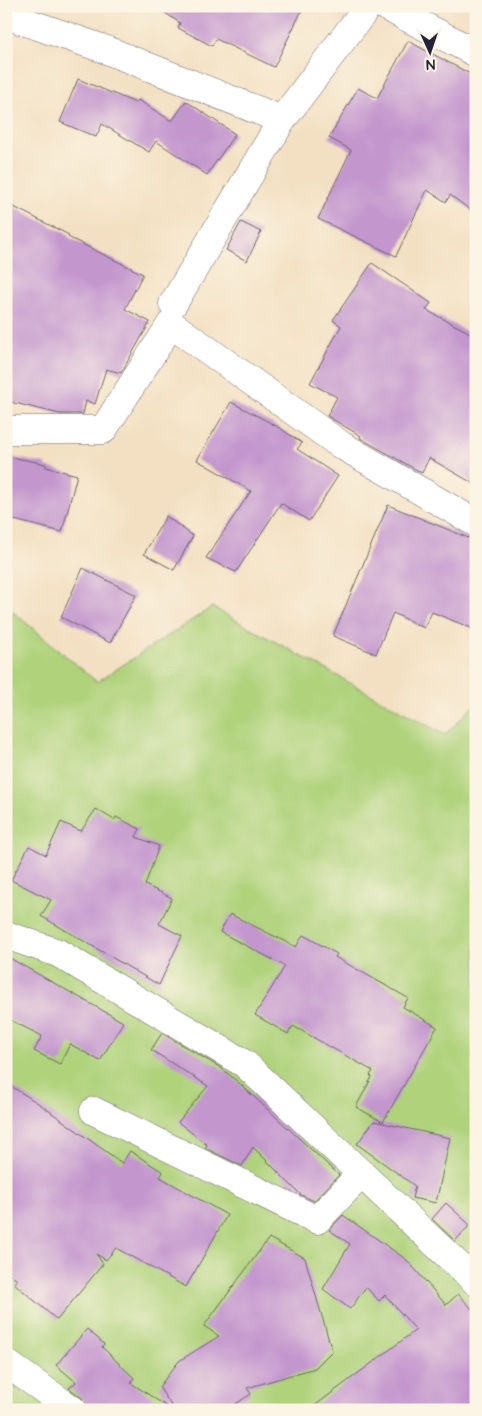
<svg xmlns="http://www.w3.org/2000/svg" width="482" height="1416" font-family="'Architects Daughter',sans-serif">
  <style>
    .green { fill: #afd27a; stroke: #687a5a }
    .building { fill: #c396ce }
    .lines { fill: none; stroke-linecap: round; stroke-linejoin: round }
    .minor-casing { stroke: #6b646a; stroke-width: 29 }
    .minor { stroke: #fff; stroke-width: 28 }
  </style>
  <rect width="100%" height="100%" fill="#fcf5e5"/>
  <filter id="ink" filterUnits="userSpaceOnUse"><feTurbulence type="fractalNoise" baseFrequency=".02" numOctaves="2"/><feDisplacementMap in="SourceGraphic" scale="10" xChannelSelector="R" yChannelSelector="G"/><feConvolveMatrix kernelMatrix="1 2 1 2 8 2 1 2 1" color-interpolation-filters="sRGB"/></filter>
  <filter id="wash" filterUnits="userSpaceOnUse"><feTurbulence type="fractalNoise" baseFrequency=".0096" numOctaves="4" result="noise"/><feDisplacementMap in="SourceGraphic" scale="20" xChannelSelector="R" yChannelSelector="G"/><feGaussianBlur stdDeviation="1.12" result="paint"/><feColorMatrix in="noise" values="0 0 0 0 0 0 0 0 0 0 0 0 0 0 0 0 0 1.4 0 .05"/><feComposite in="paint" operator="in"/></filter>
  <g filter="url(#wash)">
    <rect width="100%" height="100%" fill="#f3e0c2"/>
    <path class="green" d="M 6,606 L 97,682 L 212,607 L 445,735 L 476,703 L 476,1410 L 6,1410 Z"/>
    <g id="blocks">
      <g class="building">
        <path d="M 155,6 L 304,6 L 274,67 L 216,39 L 212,46 L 178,28 L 180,23 Z"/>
        <path d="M 408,41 L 476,77 L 476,214 L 450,195 L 446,202 L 427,190 L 396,256 L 318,219 L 351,150 L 329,138 L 358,88 L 377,98 Z"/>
        <path d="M 78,79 L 136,103 L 138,100 L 172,121 L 186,101 L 235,134 L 207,175 L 156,141 L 149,152 L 102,124 L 96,137 L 60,122 Z"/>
        <path d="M 6,203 L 69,235 L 68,237 L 143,274 L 125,309 L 150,322 L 121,373 L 106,369 L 95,404 L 86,401 L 83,414 L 60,414 L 6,401 Z"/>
        <path d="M 241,222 L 261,232 L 247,261 L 226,250 Z"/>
        <path d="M 372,263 L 431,303 L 426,310 L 476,336 L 476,485 L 429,458 L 422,473 L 360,438 L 361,436 L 327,416 L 337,397 L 310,383 L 341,326 L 333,320 Z"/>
        <path d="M 231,402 L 280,428 L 302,443 L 297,449 L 338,476 L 309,521 L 281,503 L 236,572 L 206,558 L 251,491 L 197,460 Z"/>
        <path d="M 6,456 L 46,464 L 46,467 L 77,475 L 62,532 L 6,518 Z"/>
        <path d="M 388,505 L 476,541 L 476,630 L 432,612 L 424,628 L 393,613 L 376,654 L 333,636 Z"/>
        <path d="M 166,516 L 193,536 L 174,570 L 144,554 Z"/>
        <path d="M 83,568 L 136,595 L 110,643 L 61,617 Z"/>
        <path d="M 96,809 L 114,820 L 116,817 L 140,829 L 136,837 L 159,846 L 145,885 L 172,898 L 159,924 L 182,936 L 159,985 L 41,916 L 51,900 L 11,880 L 29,846 L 46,855 L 61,822 L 81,831 Z"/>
        <path d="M 230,914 L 296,947 L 303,935 L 337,954 L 335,957 L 408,998 L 403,1007 L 437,1027 L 383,1122 L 356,1107 L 372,1077 L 370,1075 L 373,1071 L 293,1026 L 288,1034 L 255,1015 L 285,966 L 220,932 Z"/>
        <path d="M 6,956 L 123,1022 L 100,1061 L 70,1044 L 60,1064 L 34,1051 L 42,1036 L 6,1018 Z"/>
        <path d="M 162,1033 L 221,1068 L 238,1082 L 339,1175 L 314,1201 L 301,1195 L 253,1147 L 242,1166 L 205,1148 L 207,1145 L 178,1122 L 208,1086 L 151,1050 Z"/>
        <path d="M 6,1083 L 38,1103 L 122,1163 L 130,1151 L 163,1172 L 160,1177 L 227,1215 L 186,1287 L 116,1248 L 106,1260 L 96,1254 L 103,1264 L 57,1320 L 14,1283 L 17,1280 L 6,1271 Z"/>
        <path d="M 374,1121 L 450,1138 L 436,1203 L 412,1198 L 415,1186 L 357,1144 Z"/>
        <path d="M 446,1203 L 470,1225 L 455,1241 L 432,1219 Z"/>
        <path d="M 343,1215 L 407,1260 L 446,1305 L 458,1294 L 476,1313 L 476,1410 L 309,1410 L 416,1330 L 385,1295 L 379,1301 L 366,1287 L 350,1309 L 323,1289 L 350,1244 L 329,1230 Z"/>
        <path d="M 269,1238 L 305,1258 L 332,1351 L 315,1368 L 247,1388 L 251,1394 L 226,1410 L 174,1410 L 159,1387 L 179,1361 L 219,1336 L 204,1326 Z"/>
        <path d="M 87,1329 L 104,1344 L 102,1347 L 134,1378 L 131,1383 L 172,1410 L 88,1410 L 82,1398 L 69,1388 L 76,1382 L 56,1365 Z"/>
      </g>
    </g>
  </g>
  <g filter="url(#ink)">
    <use href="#blocks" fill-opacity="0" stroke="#6b646a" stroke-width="1"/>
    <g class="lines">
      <g class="minor-casing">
        <g id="minor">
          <path d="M 385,6 L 476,53"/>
          <path d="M 6,15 L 104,49 L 282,120"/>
          <path d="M 173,304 L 282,120 L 368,6"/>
          <path d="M 6,430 L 103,430 L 171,324 L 341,445 L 476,523"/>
          <path d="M 6,935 L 58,953 L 245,1064 L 476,1282"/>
          <path d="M 94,1111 L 317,1220 L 361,1174"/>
          <path d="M 6,1363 L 73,1410"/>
        </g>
      </g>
      <use href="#minor" class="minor"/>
    </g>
  </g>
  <rect width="482" height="1416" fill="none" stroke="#fcf5e5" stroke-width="25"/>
  <g transform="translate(430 52) rotate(177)" stroke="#fcf5e5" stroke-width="4" paint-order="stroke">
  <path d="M0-4L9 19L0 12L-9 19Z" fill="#22223b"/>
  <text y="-8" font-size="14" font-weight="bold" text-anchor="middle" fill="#22223b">N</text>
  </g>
</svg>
